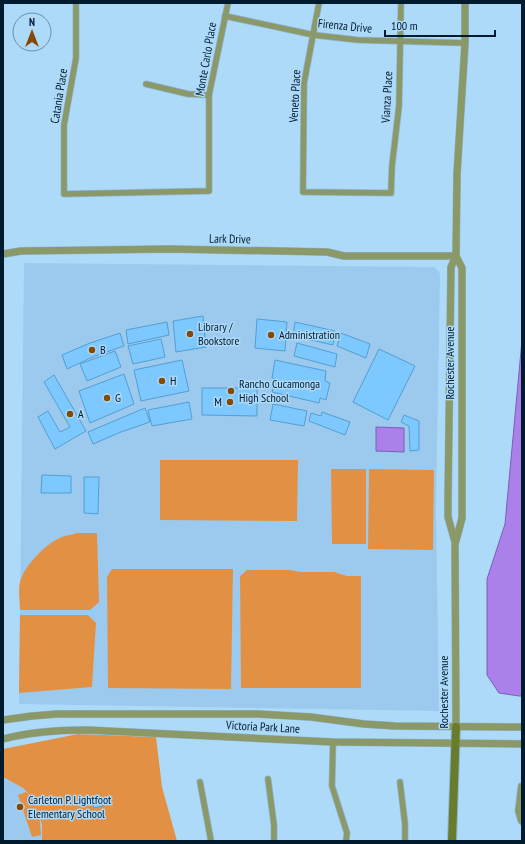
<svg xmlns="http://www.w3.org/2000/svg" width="525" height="844" font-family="'PT Sans Narrow',sans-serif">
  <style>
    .built { fill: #9ccaee }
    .green { fill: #e29144 }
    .water { fill: #ab80eb; stroke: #7861b2 }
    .building { fill: #7dc9ff; stroke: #539ed2 }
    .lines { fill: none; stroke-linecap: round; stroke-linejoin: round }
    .minor-casing { stroke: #8fb7d5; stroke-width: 7 }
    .tertiary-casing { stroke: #8fb7d5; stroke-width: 8 }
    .secondary-casing { stroke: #8fb7d5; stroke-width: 10 }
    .minor { stroke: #8b9968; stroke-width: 5.5 }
    .tertiary { stroke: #8b9968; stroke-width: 7 }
    .secondary { stroke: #697b2c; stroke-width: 8 }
    .poi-dot { fill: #854902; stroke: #aedafa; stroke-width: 1.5 }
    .labels { text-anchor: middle; stroke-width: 3; stroke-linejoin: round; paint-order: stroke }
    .street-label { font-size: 12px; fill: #001a2e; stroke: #aedafa }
    .poi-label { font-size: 12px; fill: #001a2e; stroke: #aedafa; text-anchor: start }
  </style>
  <rect width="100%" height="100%" fill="#aedafa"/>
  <g class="built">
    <path d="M 24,263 L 434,267 L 439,271 L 440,276 L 436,506 L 439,711 L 19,704 Z"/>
    <path d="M 3,777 L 23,788 L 36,803 L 41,818 L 42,841 L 3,841 Z"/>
  </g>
  <g class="green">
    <path d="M 160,460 L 298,460 L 297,521 L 160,520 Z"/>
    <path d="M 331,469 L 366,469 L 366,544 L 332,544 Z"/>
    <path d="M 369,469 L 434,470 L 433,550 L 368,549 Z"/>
    <path d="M 77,533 L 97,533 L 99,602 L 90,610 L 20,610 C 20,602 18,590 20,582 C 24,566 47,542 62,537 C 67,535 72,535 77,533 Z"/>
    <path d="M 112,569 L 233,569 L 231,689 L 108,688 L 107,577 Z"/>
    <path d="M 247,570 L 290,570 L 301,572 L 334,572 L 347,576 L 361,576 L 361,688 L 241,688 L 240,576 Z"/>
    <path d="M 20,615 L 88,615 L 96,623 L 92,687 L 19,693 Z"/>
    <path d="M 78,734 L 156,737 L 162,787 L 177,841 L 42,841 L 42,826 L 39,812 L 41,835 L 32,837 L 18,795 L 26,792 L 33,798 L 23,788 L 3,777 L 3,749 Z"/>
  </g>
  <g class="water">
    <path d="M 522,340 L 522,696 L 519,696 L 499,693 L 487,675 L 487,579 L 505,524 Z"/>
    <path d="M 376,427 L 404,428 L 404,452 L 376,451 Z"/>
  </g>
  <g class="building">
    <path d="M 203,316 L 206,347 L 176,352 L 173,321 Z"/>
    <path d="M 257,319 L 287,322 L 285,351 L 255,348 Z"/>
    <path d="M 167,322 L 169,335 L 128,344 L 126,330 Z"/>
    <path d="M 295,322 L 335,331 L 333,345 L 293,336 Z"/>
    <path d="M 120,333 L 124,346 L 95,356 L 67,369 L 62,355 L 90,343 Z"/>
    <path d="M 341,333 L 370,344 L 366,358 L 337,346 Z"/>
    <path d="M 161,339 L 165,357 L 133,364 L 128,346 Z"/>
    <path d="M 297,343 L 337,354 L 335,367 L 294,356 Z"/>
    <path d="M 379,349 L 415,366 L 388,420 L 353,402 Z"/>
    <path d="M 115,351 L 121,367 L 87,381 L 80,364 Z"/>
    <path d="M 182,360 L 189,391 L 141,401 L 134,370 Z"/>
    <path d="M 275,360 L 326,371 L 325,381 L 330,383 L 326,400 L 320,398 L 319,403 L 272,392 L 276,379 L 272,378 Z"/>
    <path d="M 124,374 L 134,404 L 90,423 L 79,391 Z"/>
    <path d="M 54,375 L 86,431 L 55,449 L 38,417 L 48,411 L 60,432 L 70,427 L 44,382 Z"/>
    <path d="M 202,388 L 257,388 L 257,416 L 202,415 Z"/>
    <path d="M 189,402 L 192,419 L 152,426 L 148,410 Z"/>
    <path d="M 273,404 L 307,411 L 304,426 L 270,420 Z"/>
    <path d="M 145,408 L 150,422 L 121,432 L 93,444 L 88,432 Z"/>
    <path d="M 322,412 L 350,422 L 345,435 L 309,421 L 311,413 L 321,416 Z"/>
    <path d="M 404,415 L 419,421 L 419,450 L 410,451 L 409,426 L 401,422 Z"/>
    <path d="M 42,475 L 71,476 L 71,493 L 41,493 Z"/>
    <path d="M 84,477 L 99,477 L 98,514 L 84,513 Z"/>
    <path d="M 100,796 L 103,806 L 94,808 L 91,798 Z"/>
  </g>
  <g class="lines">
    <g class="minor-casing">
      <g id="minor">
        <path d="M 76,3 L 76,58 L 64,125 L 64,194 L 209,191 L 209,95 L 228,3"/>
        <path d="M 319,3 L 304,83 L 303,192 L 391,193 L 392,166 L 399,106 L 401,3"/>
        <path d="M 225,16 L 314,35 L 358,40 L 465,43"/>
        <path d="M 146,84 L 188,94 L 209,95"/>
        <path d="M 333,742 L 332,786 L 347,833 L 346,841"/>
        <path d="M 268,779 L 274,825 L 274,841"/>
        <path d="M 200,782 L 211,841"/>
        <path d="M 400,782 L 405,824 L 405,841"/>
        <path d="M 521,786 L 518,811 L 521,821 L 522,822"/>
      </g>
    </g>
    <g class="tertiary-casing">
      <g id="tertiary">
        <path d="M 3,254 L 21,251 L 170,249 L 327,252 L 344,256 L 456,256"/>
        <path d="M 456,541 L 462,518 L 462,268 L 456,256"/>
        <path d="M 3,720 L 32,716 L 57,714 L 258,714 L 311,717 L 364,724 L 395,726 L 522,727"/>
        <path d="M 456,727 L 455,542 L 448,517 L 448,501 L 451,267 L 456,256 L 457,174 L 465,43 L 465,3"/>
        <path d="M 3,739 C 30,732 58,730 87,730 L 333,742 L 522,744"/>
      </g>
    </g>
    <g class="secondary-casing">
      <path id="secondary" d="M 452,841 L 456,727"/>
    </g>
    <use href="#minor" class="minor"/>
    <use href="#tertiary" class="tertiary"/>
    <use href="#secondary" class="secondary"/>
  </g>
  <g class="poi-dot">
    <circle cx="190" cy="334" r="4"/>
    <circle cx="271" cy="335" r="4"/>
    <circle cx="92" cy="350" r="4"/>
    <circle cx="162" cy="381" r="4"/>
    <circle cx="231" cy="391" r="4"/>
    <circle cx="107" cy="398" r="4"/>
    <circle cx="230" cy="402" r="4"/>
    <circle cx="70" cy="414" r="4"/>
    <circle cx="20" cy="807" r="4"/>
  </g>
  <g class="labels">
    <g class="street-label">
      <text transform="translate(345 26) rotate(6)" y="4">Firenza Drive</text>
      <text transform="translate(206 59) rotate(-80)" y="4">Monte Carlo Place</text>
      <text transform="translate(59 96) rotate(-81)" y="4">Catania Place</text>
      <text transform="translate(295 96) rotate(-87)" y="4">Veneto Place</text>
      <text transform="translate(387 97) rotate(-87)" y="4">Vianza Place</text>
      <text transform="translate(230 239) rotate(1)" y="4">Lark Drive</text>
      <text transform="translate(450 363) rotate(-90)" y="4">Rochester Avenue</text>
      <text transform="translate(444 692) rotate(-90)" y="4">Rochester Avenue</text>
      <text transform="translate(263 727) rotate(3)" y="4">Victoria Park Lane</text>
    </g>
    <g class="poi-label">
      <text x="198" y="331">Library /<tspan x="198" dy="14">Bookstore</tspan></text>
      <text x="279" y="339">Administration</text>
      <text x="100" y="354">B</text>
      <text x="170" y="385">H</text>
      <text x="239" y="388">Rancho Cucamonga<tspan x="239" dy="14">High School</tspan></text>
      <text x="115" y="402">G</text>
      <text x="222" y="406" text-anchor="end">M</text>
      <text x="78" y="418">A</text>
      <text x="28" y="804">Carleton P. Lightfoot<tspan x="28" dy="14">Elementary School</tspan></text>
    </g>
  </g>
  <rect width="525" height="844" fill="none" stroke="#001a2e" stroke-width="8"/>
  <g transform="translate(32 32)"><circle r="19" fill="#aedafa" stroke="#688da8"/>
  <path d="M0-3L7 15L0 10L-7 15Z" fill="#854902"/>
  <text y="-6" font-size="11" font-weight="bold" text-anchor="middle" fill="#001a2e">N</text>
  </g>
  <path d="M385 30v6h110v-6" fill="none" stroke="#001a2e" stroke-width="2"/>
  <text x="391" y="30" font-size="12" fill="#001a2e" stroke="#aedafa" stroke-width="3" paint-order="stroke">100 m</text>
</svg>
